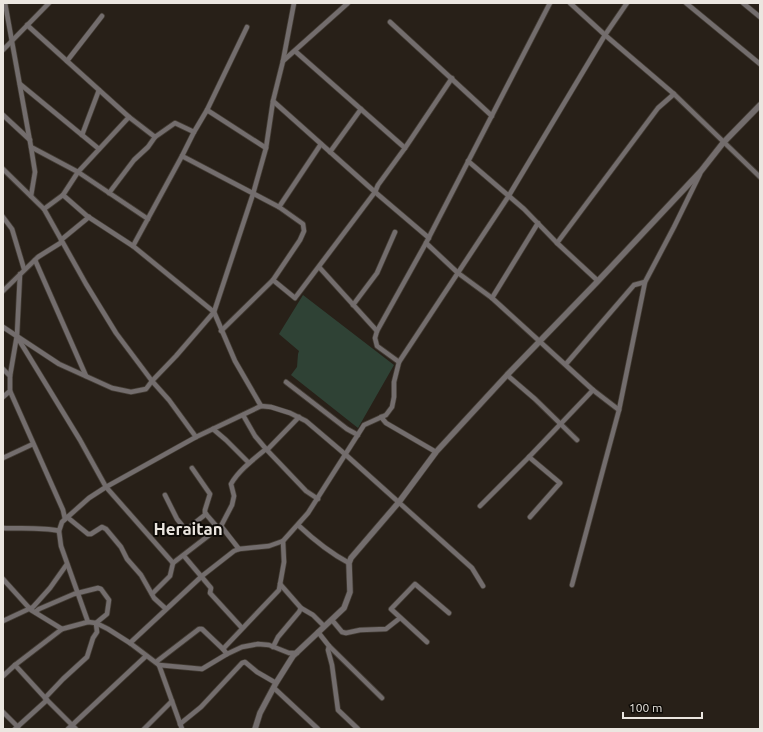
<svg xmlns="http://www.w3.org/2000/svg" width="763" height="732" font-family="Ubuntu,sans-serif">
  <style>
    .green { fill: #2f4235 }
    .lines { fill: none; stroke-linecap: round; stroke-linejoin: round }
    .minor-casing { stroke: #433c34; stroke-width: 6 }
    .tertiary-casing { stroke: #433c34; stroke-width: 7 }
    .minor { stroke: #736d6d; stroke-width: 4.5 }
    .tertiary { stroke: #736d6d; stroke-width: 5.5 }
    .labels { text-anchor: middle; stroke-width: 4; stroke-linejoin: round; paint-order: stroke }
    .district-label { font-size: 17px; font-weight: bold; fill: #ebe6e0; stroke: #0e0b07 }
  </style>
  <rect width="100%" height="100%" fill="#282018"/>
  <path class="green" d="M 303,295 L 394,365 L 358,428 L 291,375 L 297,367 L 298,354 L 299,351 L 279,334 Z"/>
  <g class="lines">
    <g class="minor-casing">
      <g id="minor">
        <path d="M 5,3 L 31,147 L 78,172 L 148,219"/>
        <path d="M 550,3 L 426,243 L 377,331 L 375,338 L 377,346 L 399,362 L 508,197 L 605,35 L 627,3"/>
        <path d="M 570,3 L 605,35 L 674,94 L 760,177"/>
        <path d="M 686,3 L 760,64"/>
        <path d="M 743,3 L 760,17"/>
        <path d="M 390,22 L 492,116"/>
        <path d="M 27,25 L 129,117"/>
        <path d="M 3,50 L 49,3"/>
        <path d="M 295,51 L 405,148"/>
        <path d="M 67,61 L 102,16"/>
        <path d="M 283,61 L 348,3"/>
        <path d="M 20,84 L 99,149"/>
        <path d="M 273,101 L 375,192 L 429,238"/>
        <path d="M 207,110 L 247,27"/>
        <path d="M 3,115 L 30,140"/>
        <path d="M 82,135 L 99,90"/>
        <path d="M 31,147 L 35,172 L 31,196"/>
        <path d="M 330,152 L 361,109"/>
        <path d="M 182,156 L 194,132"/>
        <path d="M 468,161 L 524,209 L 557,243 L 598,281"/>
        <path d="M 3,169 L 44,209 L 86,284 L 116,333 L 152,381 L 169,400 L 196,437"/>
        <path d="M 109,193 L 134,160 L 148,147 L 155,137"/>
        <path d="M 63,195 L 87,216 L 133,246 L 214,312 L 235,361 L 261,406"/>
        <path d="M 279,207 L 321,144"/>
        <path d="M 44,209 L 63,195 L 78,172 L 129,117 L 155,137 L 175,123 L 194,132 L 207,110 L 266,148"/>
        <path d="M 3,217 L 12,229 L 24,269"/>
        <path d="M 61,240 L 89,217"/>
        <path d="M 426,243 L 458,273 L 492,298 L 593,390 L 619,410"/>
        <path d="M 557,243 L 658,108 L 674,94"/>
        <path d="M 133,246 L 182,156 L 279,207 L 303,224 L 304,231 L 300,240 L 273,280"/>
        <path d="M 35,260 L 86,376"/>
        <path d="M 319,267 L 377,331"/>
        <path d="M 20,274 L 17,335 L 10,376 L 10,391 L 63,510 L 65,519"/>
        <path d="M 3,291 L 38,257 L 62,242"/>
        <path d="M 492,298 L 538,223"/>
        <path d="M 353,305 L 377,273 L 395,232"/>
        <path d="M 3,327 L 59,364 L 112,388 L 131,392 L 146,389 L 152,381 L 176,356 L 214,312 L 253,194 L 266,148 L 273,101 L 283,61 L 294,3"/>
        <path d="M 221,331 L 273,280 L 295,298 L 375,192 L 378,185 L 405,148 L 452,78"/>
        <path d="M 19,340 L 80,440 L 106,487 L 173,563 L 221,526 L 239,549"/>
        <path d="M 566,364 L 634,285 L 645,282"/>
        <path d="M 3,369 L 10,376"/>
        <path d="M 507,375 L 535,399 L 577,440"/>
        <path d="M 286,382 L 347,429 L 358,435"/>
        <path d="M 3,397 L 10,391"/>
        <path d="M 243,415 L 255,436 L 266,449 L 306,491 L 318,499"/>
        <path d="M 381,417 L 386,423 L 436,452"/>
        <path d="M 213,429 L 226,440 L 249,463"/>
        <path d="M 267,450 L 299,417"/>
        <path d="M 529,457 L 560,483 L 530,517"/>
        <path d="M 3,458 L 33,444"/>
        <path d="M 192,468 L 210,494 L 205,510 L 205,513 L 218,528"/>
        <path d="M 165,495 L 177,519 L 185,529 L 187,529 L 206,514"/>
        <path d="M 480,506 L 529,457 L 593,390"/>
        <path d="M 67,517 L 88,534 L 91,534 L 102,527 L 106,529 L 121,547 L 127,559 L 141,575 L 154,598 L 166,609"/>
        <path d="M 298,525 C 314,540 330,553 349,563"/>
        <path d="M 221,526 L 232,505 L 234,496 L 231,484 C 239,470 254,459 266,449"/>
        <path d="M 3,528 C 21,529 42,527 59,531 L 62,522 L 89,498 L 106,487 L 196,437 L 261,406 L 271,407 L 290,413 L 306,421 L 346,455 L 472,568 L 483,586"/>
        <path d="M 59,531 L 61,546 L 88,622"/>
        <path d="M 184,556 L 211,588 L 210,593 L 242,628"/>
        <path d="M 3,579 L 31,610 L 62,629"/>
        <path d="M 280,584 L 301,608 L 313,615 L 324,626"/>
        <path d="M 572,585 L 619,410 L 645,282 L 674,227 L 700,174"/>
        <path d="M 152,594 L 170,576 L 173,563"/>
        <path d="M 35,612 L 39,609 L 74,594 L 98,588 L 101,589 L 109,600 L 107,614 L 96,623 L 97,632 L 93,638 L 87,657 L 63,679 L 45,698"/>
        <path d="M 332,620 L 342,632 L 346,633 L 360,630 L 386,629 L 400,618"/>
        <path d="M 3,621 L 33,607 L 50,588 L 67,564"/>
        <path d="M 318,632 L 329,646 L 328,650 L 332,665 L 338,710 L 358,729"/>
        <path d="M 427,642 L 391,609 L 415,584 L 449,613"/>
        <path d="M 130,643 L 202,576 L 234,551 L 239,549 L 269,546 L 283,541 L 308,513 L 364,425 L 386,415 L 392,407 L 394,397 L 394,382 L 399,362"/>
        <path d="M 329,646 L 382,698"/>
        <path d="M 273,647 L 278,637 L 299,612 L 301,608"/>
        <path d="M 227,654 L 223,649 L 279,590 L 284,562 L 283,541"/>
        <path d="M 156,662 L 199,629 L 202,629 L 223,649"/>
        <path d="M 15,665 L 47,700 L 76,729"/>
        <path d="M 159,665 L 202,669 L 227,654 L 242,647 L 258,644 L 269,645 L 289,653 L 297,653"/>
        <path d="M 3,676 L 15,665 L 62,629 L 88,622 L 96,623 L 108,629 L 130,643 L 159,665 L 182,729"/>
        <path d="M 274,688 L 318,729"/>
        <path d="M 3,712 L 18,727"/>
        <path d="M 180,724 L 201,707 L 242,663 L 245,662 L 257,672 L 276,683"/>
        <path d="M 15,729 L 47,700"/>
        <path d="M 68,729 L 146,656"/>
        <path d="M 144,729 L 172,701"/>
      </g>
    </g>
    <g class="tertiary-casing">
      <path id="tertiary" d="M 255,729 L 260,713 L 276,683 L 293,656 L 344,608 L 350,592 L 349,563 L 351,558 L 399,502 L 436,452 L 507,375 L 598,281 L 701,171 L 723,143 L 760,105"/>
    </g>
    <use href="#minor" class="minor"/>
    <use href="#tertiary" class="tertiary"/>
  </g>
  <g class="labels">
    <g class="district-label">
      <text x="188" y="535">Heraitan</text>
    </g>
  </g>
  <rect width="763" height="732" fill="none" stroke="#ebe6e0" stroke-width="8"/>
  <path d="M623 712v6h79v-6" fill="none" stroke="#ebe6e0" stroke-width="2"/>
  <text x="629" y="712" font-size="12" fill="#ebe6e0" stroke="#0e0b07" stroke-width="3" paint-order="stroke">100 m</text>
</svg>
